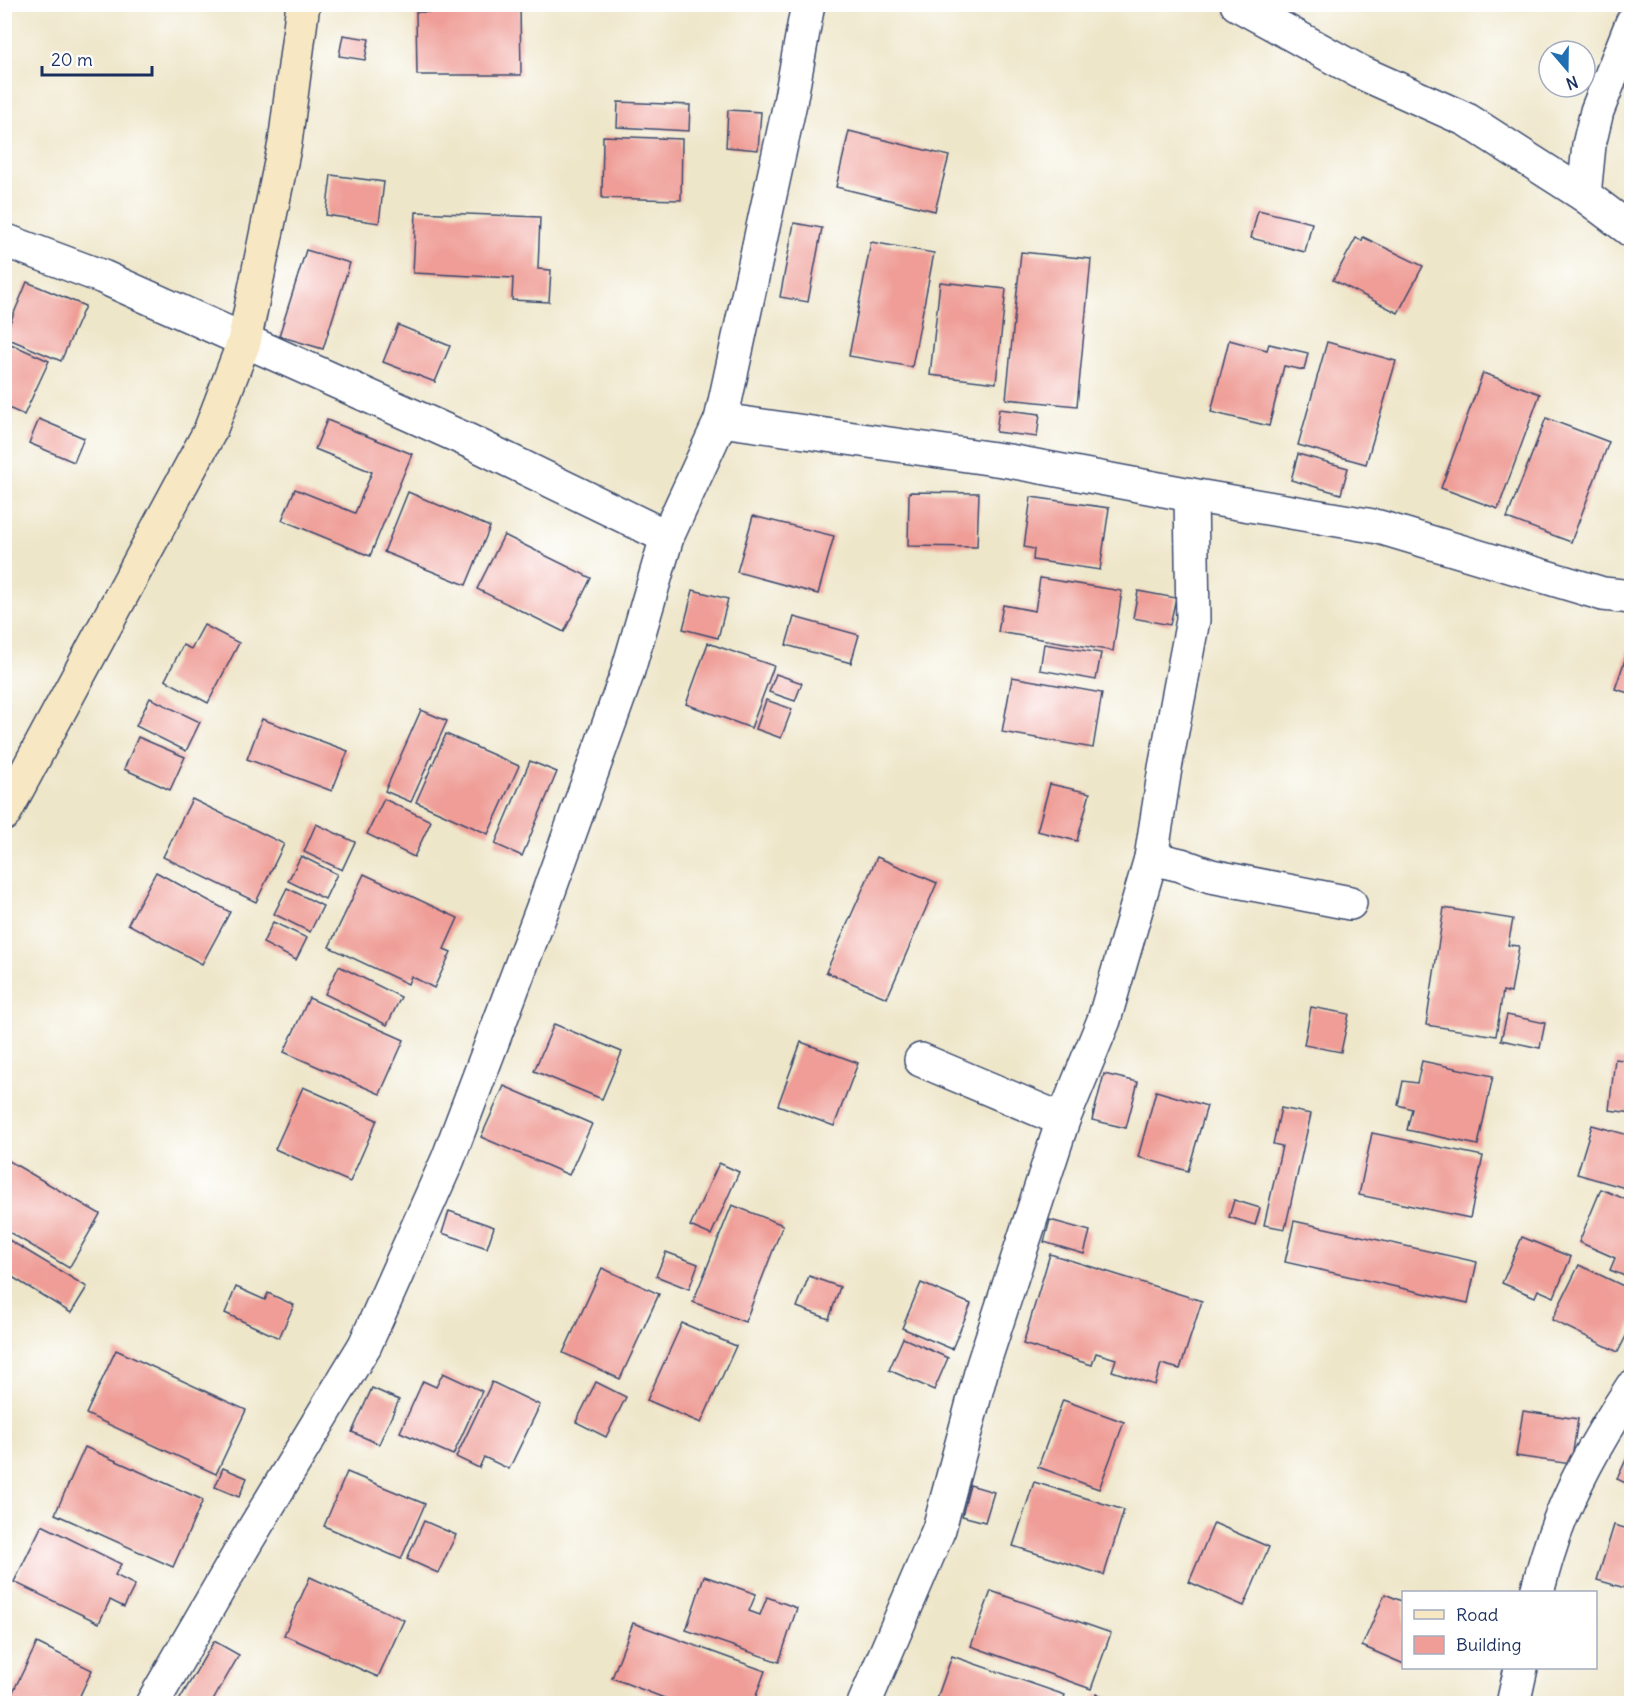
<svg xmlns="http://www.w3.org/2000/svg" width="1636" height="1708" font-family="Delius,sans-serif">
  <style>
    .building { fill: #ef9d96 }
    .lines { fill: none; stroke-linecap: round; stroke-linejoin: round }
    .minor-casing { stroke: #3b4a6e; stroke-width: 36 }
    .secondary-casing { stroke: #3b4a6e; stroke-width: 36 }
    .minor { stroke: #fff; stroke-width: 33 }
    .secondary { stroke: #f7e8c3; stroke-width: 33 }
  </style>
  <rect width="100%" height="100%" fill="#fff"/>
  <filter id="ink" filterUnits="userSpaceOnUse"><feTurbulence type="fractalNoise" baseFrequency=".0167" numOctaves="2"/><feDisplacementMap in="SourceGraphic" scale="12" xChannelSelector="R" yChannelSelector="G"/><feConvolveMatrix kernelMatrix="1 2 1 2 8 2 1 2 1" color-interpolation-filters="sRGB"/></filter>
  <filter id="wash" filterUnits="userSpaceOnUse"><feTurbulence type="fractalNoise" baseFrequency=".008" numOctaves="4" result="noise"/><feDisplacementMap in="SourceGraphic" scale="24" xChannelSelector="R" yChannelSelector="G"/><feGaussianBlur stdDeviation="1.35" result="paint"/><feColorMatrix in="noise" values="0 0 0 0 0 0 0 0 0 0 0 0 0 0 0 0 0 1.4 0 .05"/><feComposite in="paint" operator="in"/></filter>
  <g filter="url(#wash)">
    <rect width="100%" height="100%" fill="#eee6c9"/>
    <g id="blocks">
      <g class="building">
        <path d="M 462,4 L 520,4 L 521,75 L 417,75 L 416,12 L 462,12 Z"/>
        <path d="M 343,35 L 369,39 L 365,60 L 339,56 Z"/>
        <path d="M 618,102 L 690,105 L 689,131 L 617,127 Z"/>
        <path d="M 728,110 L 761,112 L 758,150 L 726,147 Z"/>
        <path d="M 849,131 L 949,156 L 935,211 L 836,187 Z"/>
        <path d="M 603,136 L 682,139 L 681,200 L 602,198 Z"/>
        <path d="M 331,175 L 384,182 L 379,223 L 326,215 Z"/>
        <path d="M 1258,210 L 1312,223 L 1305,252 L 1251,238 Z"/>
        <path d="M 416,212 L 540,217 L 538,269 L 551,270 L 549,302 L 512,300 L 513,278 L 413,273 Z"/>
        <path d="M 794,223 L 822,228 L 808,302 L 780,297 Z"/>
        <path d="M 1363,237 L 1423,266 L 1398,313 L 1333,280 L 1356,238 L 1362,241 Z"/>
        <path d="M 871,242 L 934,253 L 912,367 L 849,356 Z"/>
        <path d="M 306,250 L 350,263 L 323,349 L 279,336 Z"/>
        <path d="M 1021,252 L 1091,259 L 1077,406 L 1006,399 Z"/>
        <path d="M 27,282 L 85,306 L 61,361 L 4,337 Z"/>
        <path d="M 940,282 L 1006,289 L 996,383 L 930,375 Z"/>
        <path d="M 398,325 L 450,346 L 435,382 L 383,362 Z"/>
        <path d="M 1229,340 L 1267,350 L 1269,344 L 1308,353 L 1304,370 L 1284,366 L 1269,426 L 1211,412 Z"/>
        <path d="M 4,341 L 49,361 L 24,415 L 4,406 Z"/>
        <path d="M 1327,342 L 1396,361 L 1366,464 L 1298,445 Z"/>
        <path d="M 1483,373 L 1540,394 L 1498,509 L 1441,488 Z"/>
        <path d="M 999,409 L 1040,414 L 1037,437 L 996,432 Z"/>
        <path d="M 1546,418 L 1609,442 L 1571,542 L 1507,518 Z"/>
        <path d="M 39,419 L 84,438 L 74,462 L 29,443 Z"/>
        <path d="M 327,420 L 412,454 L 370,556 L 282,520 L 295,489 L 355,513 L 372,472 L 315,449 Z"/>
        <path d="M 1298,454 L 1348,468 L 1341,494 L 1291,480 Z"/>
        <path d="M 408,492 L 490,527 L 466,585 L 384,552 Z"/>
        <path d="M 909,492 L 979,493 L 977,547 L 908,546 Z"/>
        <path d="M 1031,497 L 1109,508 L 1100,570 L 1033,560 L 1034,549 L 1024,547 Z"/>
        <path d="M 753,516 L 834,536 L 818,594 L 737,572 Z"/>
        <path d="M 504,535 L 591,578 L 564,632 L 477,589 Z"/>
        <path d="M 1040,578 L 1122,591 L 1113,651 L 998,632 L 1003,605 L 1035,611 Z"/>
        <path d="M 693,590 L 728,599 L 718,638 L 683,629 Z"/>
        <path d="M 1138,591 L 1176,598 L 1170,625 L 1133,618 Z"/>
        <path d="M 794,617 L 859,635 L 851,663 L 786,645 Z"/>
        <path d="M 204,625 L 239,643 L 208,703 L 165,680 L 183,645 L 191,649 Z"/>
        <path d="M 1632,639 L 1632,694 L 1615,689 Z"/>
        <path d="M 708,643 L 774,666 L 751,728 L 686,704 Z"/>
        <path d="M 1044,644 L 1101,653 L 1096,680 L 1040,670 Z"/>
        <path d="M 776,674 L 802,683 L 795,701 L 769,692 Z"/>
        <path d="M 1012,677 L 1102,693 L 1093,748 L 1002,732 Z"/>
        <path d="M 150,698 L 200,722 L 186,751 L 136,726 Z"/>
        <path d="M 766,700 L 792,709 L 781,738 L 756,729 Z"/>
        <path d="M 421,710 L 447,721 L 411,802 L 385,791 Z"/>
        <path d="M 262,719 L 348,751 L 332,791 L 247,759 Z"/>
        <path d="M 446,734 L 519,766 L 488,834 L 416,802 Z"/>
        <path d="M 138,737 L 185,757 L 170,790 L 124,769 Z"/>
        <path d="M 530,761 L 557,772 L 522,856 L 495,844 Z"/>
        <path d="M 1050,784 L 1090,793 L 1077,841 L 1037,831 Z"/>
        <path d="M 192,799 L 284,844 L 256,902 L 163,857 Z"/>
        <path d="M 384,799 L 431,821 L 414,857 L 367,834 Z"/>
        <path d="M 316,824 L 355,842 L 342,870 L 304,852 Z"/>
        <path d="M 301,856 L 337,874 L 325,899 L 288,881 Z"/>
        <path d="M 877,857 L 937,883 L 887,998 L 826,972 Z"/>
        <path d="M 156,872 L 230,912 L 202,964 L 128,924 Z"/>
        <path d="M 364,874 L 458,918 L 444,949 L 451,952 L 434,988 L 411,976 L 408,984 L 329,947 Z"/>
        <path d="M 287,888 L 323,906 L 310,932 L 274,914 Z"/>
        <path d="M 1444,908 L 1513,919 L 1508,945 L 1519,946 L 1511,993 L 1503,991 L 1496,1036 L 1426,1025 Z"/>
        <path d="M 273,922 L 307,938 L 296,960 L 263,943 Z"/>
        <path d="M 339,966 L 401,997 L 387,1025 L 325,994 Z"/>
        <path d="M 309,998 L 404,1040 L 380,1094 L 284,1052 Z"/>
        <path d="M 1311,1007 L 1349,1014 L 1341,1052 L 1304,1045 Z"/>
        <path d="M 1507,1015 L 1545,1023 L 1540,1048 L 1501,1040 Z"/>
        <path d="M 554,1024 L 622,1052 L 602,1099 L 534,1071 Z"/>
        <path d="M 801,1042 L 858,1063 L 834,1126 L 778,1105 Z"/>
        <path d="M 1615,1059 L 1632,1061 L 1632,1113 L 1609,1110 Z"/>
        <path d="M 1422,1061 L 1493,1076 L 1478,1145 L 1407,1130 L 1412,1109 L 1398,1105 L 1403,1081 L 1417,1083 Z"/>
        <path d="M 1104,1074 L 1138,1082 L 1126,1128 L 1092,1120 Z"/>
        <path d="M 504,1086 L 592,1124 L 569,1175 L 481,1137 Z"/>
        <path d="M 303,1087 L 377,1120 L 350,1182 L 275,1149 Z"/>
        <path d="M 1156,1091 L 1207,1106 L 1188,1171 L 1138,1157 Z"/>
        <path d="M 1281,1108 L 1311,1114 L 1285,1229 L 1264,1225 L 1282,1146 L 1273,1144 Z"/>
        <path d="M 1592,1125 L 1632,1136 L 1632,1190 L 1577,1174 Z"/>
        <path d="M 1372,1133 L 1483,1156 L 1470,1218 L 1359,1195 Z"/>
        <path d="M 4,1158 L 100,1214 L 69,1268 L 4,1229 Z"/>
        <path d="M 719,1163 L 739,1172 L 711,1235 L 690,1226 Z"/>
        <path d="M 1601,1189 L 1632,1202 L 1632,1279 L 1610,1270 L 1615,1258 L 1579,1242 Z"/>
        <path d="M 1234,1200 L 1260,1208 L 1255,1225 L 1229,1217 Z"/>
        <path d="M 732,1205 L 783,1225 L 745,1322 L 693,1302 Z"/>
        <path d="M 449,1211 L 494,1227 L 487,1248 L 442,1233 Z"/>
        <path d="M 1050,1220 L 1090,1231 L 1084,1254 L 1044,1242 Z"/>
        <path d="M 1294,1221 L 1477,1262 L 1468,1303 L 1285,1262 Z"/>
        <path d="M 4,1237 L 87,1287 L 71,1313 L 4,1272 Z"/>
        <path d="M 1522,1237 L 1571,1257 L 1554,1297 L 1538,1290 L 1535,1297 L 1502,1283 Z"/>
        <path d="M 666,1252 L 698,1264 L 689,1289 L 656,1276 Z"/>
        <path d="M 1050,1254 L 1202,1301 L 1180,1369 L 1161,1364 L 1155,1385 L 1112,1371 L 1116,1359 L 1096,1353 L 1092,1365 L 1023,1344 Z"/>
        <path d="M 1579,1265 L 1632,1290 L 1632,1324 L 1618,1352 L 1552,1320 Z"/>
        <path d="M 602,1268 L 659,1294 L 620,1379 L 563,1353 Z"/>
        <path d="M 809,1276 L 840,1287 L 829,1319 L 797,1307 Z"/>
        <path d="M 921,1283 L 971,1304 L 952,1349 L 902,1328 Z"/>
        <path d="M 236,1287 L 265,1300 L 268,1293 L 294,1305 L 279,1338 L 225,1313 Z"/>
        <path d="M 682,1323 L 736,1346 L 701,1423 L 647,1400 Z"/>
        <path d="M 903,1338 L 948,1358 L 934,1390 L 889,1370 Z"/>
        <path d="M 116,1350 L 246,1410 L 216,1474 L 86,1414 Z"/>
        <path d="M 443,1373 L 482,1391 L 453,1455 L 400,1432 L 423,1381 L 436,1387 Z"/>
        <path d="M 492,1382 L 540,1405 L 509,1469 L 484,1457 L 479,1468 L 456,1457 Z"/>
        <path d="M 596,1382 L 626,1397 L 606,1437 L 576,1422 Z"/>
        <path d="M 372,1388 L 399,1400 L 379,1444 L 352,1432 Z"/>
        <path d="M 1063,1400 L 1124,1422 L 1099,1489 L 1038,1467 Z"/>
        <path d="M 1523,1411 L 1578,1419 L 1571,1464 L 1516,1456 Z"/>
        <path d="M 85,1447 L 203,1500 L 173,1567 L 55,1514 Z"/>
        <path d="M 1632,1447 L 1632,1486 L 1617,1479 Z"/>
        <path d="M 223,1468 L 247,1478 L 239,1497 L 215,1487 Z"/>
        <path d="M 347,1472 L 425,1504 L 401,1559 L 324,1526 Z"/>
        <path d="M 1034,1482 L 1124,1510 L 1104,1575 L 1013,1546 Z"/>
        <path d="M 970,1485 L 994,1492 L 985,1522 L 962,1516 Z"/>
        <path d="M 424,1521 L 456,1535 L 438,1573 L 407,1559 Z"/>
        <path d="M 1214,1523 L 1269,1547 L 1244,1606 L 1189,1582 Z"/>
        <path d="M 42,1525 L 121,1564 L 115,1575 L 135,1585 L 124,1607 L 110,1600 L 99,1623 L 14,1582 Z"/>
        <path d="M 1614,1525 L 1632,1530 L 1632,1590 L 1597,1580 Z"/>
        <path d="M 704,1576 L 756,1594 L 749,1611 L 760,1615 L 767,1597 L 797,1608 L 779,1662 L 686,1630 Z"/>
        <path d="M 310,1577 L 404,1620 L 378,1677 L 284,1635 Z"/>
        <path d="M 991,1591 L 1111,1633 L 1091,1689 L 971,1646 Z"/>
        <path d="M 1385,1594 L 1404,1602 L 1404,1664 L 1362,1646 Z"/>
        <path d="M 633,1623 L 765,1671 L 753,1704 L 680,1704 L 612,1678 Z"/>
        <path d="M 214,1641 L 239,1655 L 211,1704 L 177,1704 Z"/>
        <path d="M 37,1643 L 92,1670 L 76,1704 L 7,1704 Z"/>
        <path d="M 952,1656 L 1065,1695 L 1062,1704 L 935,1704 Z"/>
        <path d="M 1096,1694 L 1130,1703 L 1130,1704 L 1094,1704 Z"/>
      </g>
    </g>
  </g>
  <g filter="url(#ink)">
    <use href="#blocks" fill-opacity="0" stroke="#3b4a6e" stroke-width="1.5"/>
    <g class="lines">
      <g class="minor-casing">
        <g id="minor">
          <path d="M 1237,4 L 1360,72 L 1467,120 L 1584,195 L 1632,231"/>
          <path d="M 1584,195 L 1589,145 L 1597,111 L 1632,23"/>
          <path d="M 4,240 L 103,277 L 469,441 L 667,537"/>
          <path d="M 721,420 L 1009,461 L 1191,495 L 1379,527 L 1603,594 L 1632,597"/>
          <path d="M 1151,858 L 1181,865 L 1211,876 L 1350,903"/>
          <path d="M 921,1060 L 1063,1120"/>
          <path d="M 1537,1592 C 1541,1578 1545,1562 1550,1548 C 1567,1492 1600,1436 1632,1387"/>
          <path d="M 152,1704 L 246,1542 L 365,1345 L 448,1159 L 545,902 L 627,674 L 667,537 L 721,420 L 790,103 L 808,4"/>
          <path d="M 864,1704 L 939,1529 L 983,1365 L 1063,1120 L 1104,1020 L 1151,858 L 1165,768 L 1193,620 L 1191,495"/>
          <path d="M 1513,1704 L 1521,1668"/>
        </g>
      </g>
      <g class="secondary-casing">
        <path id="secondary" d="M 4,814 L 210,431 L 244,342 L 285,143 L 303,4"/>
      </g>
      <use href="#minor" class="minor"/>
      <use href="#secondary" class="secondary"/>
    </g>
  </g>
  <rect width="1636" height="1708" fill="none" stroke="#fff" stroke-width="24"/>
  <rect x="1402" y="1591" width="195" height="78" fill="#ffffff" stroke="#a4acbf" stroke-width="1.5"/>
  <rect x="1414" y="1610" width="30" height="9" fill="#f7e8c3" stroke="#a4acbf" stroke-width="1.5"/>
  <text x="1456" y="1621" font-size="18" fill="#1b2f5e">Road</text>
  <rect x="1414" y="1636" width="30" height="18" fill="#ef9d96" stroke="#a4acbf" stroke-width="1.5"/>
  <text x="1456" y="1651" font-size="18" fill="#1b2f5e">Building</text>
  <g transform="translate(1567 69) rotate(160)"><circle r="28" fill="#ffffff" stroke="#a4acbf" stroke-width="1.5"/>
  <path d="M0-4.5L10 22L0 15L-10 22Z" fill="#1f6fb2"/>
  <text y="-9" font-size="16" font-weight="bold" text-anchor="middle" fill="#1b2f5e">N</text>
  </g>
  <path d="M42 66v9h110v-9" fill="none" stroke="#1b2f5e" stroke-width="3"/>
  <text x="51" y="66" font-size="18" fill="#1b2f5e" stroke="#ffffff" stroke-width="4.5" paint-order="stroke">20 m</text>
</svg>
